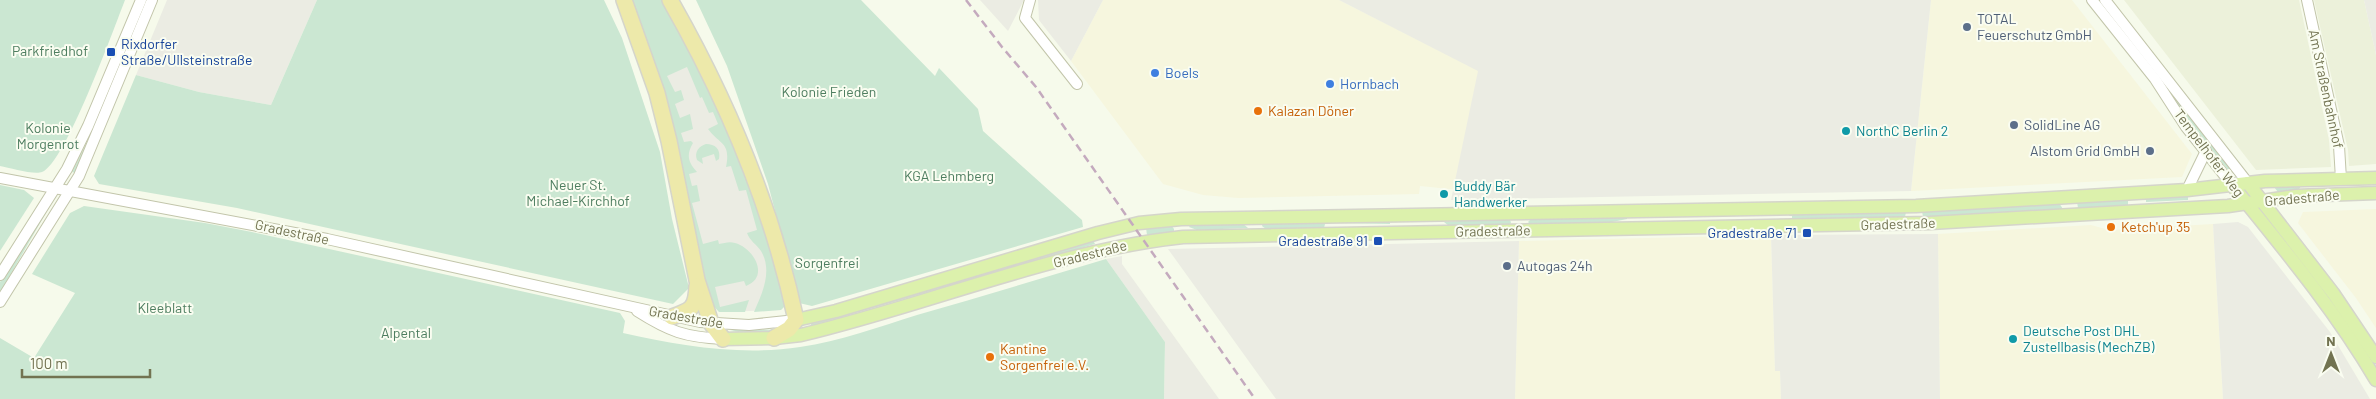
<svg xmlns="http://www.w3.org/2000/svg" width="2376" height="399" font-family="Barlow,sans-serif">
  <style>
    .residential { fill: #ecf1da }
    .commercial { fill: #f6f6de }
    .industrial { fill: #ebece3 }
    .green { fill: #cbe7d2 }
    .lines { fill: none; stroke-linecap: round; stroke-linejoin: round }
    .minor-casing { stroke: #c2c5aa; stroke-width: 12 }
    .major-casing { stroke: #d5d5cb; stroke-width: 15 }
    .highway-casing { stroke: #d5d5cb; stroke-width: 18 }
    .minor { stroke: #fff; stroke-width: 10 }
    .major { stroke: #dcf1ac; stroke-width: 12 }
    .highway { stroke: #ede9aa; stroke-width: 15 }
    .rail { stroke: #c4aabe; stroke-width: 2.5; stroke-dasharray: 8 5; stroke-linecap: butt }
    .service-dot { fill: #5c6f8a; stroke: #fafdf1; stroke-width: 2 }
    .transit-dot { fill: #1a4fb4; stroke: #fafdf1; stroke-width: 2 }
    .shop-dot { fill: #3f7fe0; stroke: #fafdf1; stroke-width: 2 }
    .food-dot { fill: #e8710a; stroke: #fafdf1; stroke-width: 2 }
    .culture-dot { fill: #0f9aa8; stroke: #fafdf1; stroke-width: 2 }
    .labels { text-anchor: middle; stroke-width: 4; stroke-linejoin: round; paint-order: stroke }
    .service-label { font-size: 14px; fill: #4e5e75; stroke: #fafdf1; text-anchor: start }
    .transit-label { font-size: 14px; fill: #164399; stroke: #fafdf1; text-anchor: end }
    .park-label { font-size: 14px; fill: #4d7d5f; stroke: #fafdf1 }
    .shop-label { font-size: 14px; fill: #366cbe; stroke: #fafdf1; text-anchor: start }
    .street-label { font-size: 14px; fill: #727351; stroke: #fafdf1 }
    .food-label { font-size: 14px; fill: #c56008; stroke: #fafdf1; text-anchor: start }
    .culture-label { font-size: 14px; fill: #0d838f; stroke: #fafdf1; text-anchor: start }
  </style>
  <rect width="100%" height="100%" fill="#f6faeb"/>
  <g class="residential">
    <path d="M 2124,0 L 2299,0 L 2329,140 L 2331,167 L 2256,170 Z"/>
    <path d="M 2314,0 L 2364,0 L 2376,55 L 2376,164 L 2349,166 L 2348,150 Z"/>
  </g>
  <g class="commercial">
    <path d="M 1103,0 L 1339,0 L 1440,51 L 1583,0 L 1488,193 L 1420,186 L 1419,194 L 1238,198 L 1203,195 L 1163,184 L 1071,61 Z"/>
    <path d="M 1931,0 L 2072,0 L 2192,154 L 2182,177 L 1911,191 Z"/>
    <path d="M 2376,209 L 2376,328 L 2356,298 L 2298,223 L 2303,212 Z"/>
    <path d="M 2213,224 L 2223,399 L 1940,399 L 1938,234 L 2091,225 L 2109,230 Z"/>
    <path d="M 1771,235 L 1775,371 L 1780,371 L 1781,399 L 1515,399 L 1519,241 Z"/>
  </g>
  <g class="industrial">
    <path d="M 167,0 L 317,0 L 271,105 L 199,92 L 136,75 Z"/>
    <path d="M 663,0 L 729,129 L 781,310 L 719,312 L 654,64 Z"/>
    <path d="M 980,0 L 1024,0 L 1008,31 Z"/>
    <path d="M 1038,0 L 1103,0 L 1071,61 L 1039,20 Z"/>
    <path d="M 1339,0 L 1931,0 L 1911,191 L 1451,200 L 1478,71 Z"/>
    <path d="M 2364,0 L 2376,0 L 2376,55 Z"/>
    <path d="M 2238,222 L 2248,227 L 2330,332 L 2370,399 L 2223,399 L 2213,224 Z"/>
    <path d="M 1938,234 L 1940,399 L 1781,399 L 1780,371 L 1775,371 L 1771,235 Z"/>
    <path d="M 1519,241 L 1515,399 L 1276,399 L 1168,249 Z"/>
    <path d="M 1122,256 L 1122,264 L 1219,399 L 1164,399 L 1165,342 L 1106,259 Z"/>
  </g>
  <g class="green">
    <path d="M 0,0 L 125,0 C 114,28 65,164 42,172 C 34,175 10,168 0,166 Z"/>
    <path d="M 144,0 L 149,0 L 75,173 L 72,172 L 91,134 L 95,116 Z"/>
    <path d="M 317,0 L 604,0 L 622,38 L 660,152 L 672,219 L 689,288 L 673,304 L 237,208 L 99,184 L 94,176 L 136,75 L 199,92 L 271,105 Z"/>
    <path d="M 630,0 L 663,0 L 715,96 L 764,223 L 786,305 L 781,310 L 754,312 C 762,294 773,271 761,251 C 756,244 750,241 747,233 L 757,230 L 746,190 L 739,191 L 731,166 L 726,167 C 731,142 720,145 708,129 L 718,124 L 713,112 L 709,113 L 702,97 L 700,98 L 687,67 L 667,76 L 675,92 L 681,90 L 684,100 L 675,104 L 680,118 L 690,114 L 693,129 L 681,133 L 684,142 L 691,141 L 693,143 C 686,155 688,162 697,172 L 689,174 L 692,186 L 697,185 L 700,201 L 692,203 L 703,244 L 718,240 L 719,244 C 724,243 730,241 735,243 C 754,248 770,277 746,286 L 744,281 L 715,287 L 720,307 L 749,300 L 745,312 L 719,312 L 709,301 Z"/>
    <path d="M 696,0 L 861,0 L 935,76 L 939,68 L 978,109 L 983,131 L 1082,220 L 1083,227 L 812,306 L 799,303 L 768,184 L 727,66 Z"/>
    <path d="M 2160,76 L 2231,169 L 2227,169 L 2157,79 Z"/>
    <path d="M 706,144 C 715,144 721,149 719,159 L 716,161 L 714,154 L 702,158 L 703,164 L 697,160 C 694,152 699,146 706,144 Z"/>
    <path d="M 0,185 L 24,190 L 34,198 L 0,251 Z"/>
    <path d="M 2301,186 L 2298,191 L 2278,192 L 2274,187 Z"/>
    <path d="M 2188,195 L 2188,200 L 2146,202 L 2146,198 Z"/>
    <path d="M 2128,199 L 2128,205 L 2078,208 L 2077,202 Z"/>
    <path d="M 2059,203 L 2063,209 L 1923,217 L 1922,211 Z"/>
    <path d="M 49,204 L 51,204 L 0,293 L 0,282 Z"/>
    <path d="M 84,206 L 205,223 L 252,232 L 620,313 L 625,321 L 623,333 C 681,346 741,356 800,347 C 840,341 879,327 917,315 C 980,297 1043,278 1106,259 L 1165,342 L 1164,399 L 0,399 L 0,338 L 34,358 L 75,293 L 32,274 L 70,213 Z"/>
    <path d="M 1906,212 L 1905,217 L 1792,220 L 1792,216 L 1789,216 L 1791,213 Z"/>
    <path d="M 1627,216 L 1627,219 L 1602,224 L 1531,225 L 1528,222 L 1532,218 Z"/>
    <path d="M 1508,218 L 1511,222 L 1510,225 L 1449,226 L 1444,222 Z"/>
    <path d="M 1390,220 L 1390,224 L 1337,223 L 1337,222 Z"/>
    <path d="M 1321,222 L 1325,224 L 1324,228 L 1266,229 L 1262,226 L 1263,223 Z"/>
    <path d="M 1242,223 L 1248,228 L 1197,230 L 1189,227 L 1191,224 Z"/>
    <path d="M 1171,225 L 1174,229 L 1174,232 L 1147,235 L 1146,228 Z"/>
    <path d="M 1089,242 L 1094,242 L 1095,244 L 811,326 L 811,323 Z"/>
    <path d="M 740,329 L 777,330 L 747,333 L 730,331 Z"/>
  </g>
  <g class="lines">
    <g class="minor-casing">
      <g id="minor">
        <path d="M 1030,0 L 1025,18 L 1077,84"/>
        <path d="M 2092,0 L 2155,79 L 2186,127 L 2232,185"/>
        <path d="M 2105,0 L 2248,183"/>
        <path d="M 2307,0 L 2339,146 L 2341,179"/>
        <path d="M 0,178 L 327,239 L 700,322 L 749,325 L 796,320"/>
        <path d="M 2187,190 L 2206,151"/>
        <path d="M 0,275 L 67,169 L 88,126 L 141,0"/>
        <path d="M 0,302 L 79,176 L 152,0"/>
        <path d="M 637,311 C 670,332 685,337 723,339"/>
      </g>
    </g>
    <g class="major-casing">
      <g id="major">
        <path d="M 2248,183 L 2333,293 L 2376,357"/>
        <path d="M 2232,185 C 2283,248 2335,310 2376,380"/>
        <path d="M 796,320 L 836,311 L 1098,233 L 1139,223 L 1181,219 L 1916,206 L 2187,190 L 2265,181 L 2376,178"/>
        <path d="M 723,339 L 774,338 L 801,335 C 928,305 1053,251 1183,237 L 1930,223 L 2228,206 L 2296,196 L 2376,193"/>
      </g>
    </g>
    <g class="highway-casing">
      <g id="highway">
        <path d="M 624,0 L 657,93 L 669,141 L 697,280 L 711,323 L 723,339"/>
        <path d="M 670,0 C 727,100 772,207 796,320 L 789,329 L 774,338"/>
        <path d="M 672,317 C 692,310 696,308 697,286"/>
      </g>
    </g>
    <use href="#minor" class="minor"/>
    <use href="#major" class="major"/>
    <use href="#highway" class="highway"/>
    <path class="rail" d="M 966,0 L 1002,47 L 1036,87 L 1255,399"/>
  </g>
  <g class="service-dot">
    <circle cx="1967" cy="27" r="5"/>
    <circle cx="2014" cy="125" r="5"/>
    <circle cx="2150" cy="151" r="5"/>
    <circle cx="1507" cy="266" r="5"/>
  </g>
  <g class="transit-dot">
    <rect x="106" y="47" width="10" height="10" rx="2.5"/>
    <rect x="1802" y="228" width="10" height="10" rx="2.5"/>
    <rect x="1373" y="236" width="10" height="10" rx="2.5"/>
  </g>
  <g class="shop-dot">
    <circle cx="1155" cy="73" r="5"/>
    <circle cx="1330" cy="84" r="5"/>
  </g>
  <g class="food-dot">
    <circle cx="1258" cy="111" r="5"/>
    <circle cx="2111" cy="227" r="5"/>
    <circle cx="990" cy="357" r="5"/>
  </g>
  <g class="culture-dot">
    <circle cx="1846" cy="131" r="5"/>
    <circle cx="1444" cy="194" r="5"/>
    <circle cx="2013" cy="339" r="5"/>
  </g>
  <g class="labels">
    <g class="service-label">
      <text x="1977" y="24">TOTAL<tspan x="1977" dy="16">Feuerschutz GmbH</tspan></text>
      <text x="2024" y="130">SolidLine AG</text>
      <text x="2140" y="156" text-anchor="end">Alstom Grid GmbH</text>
      <text x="1517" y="271">Autogas 24h</text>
    </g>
    <g class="transit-label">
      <text x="121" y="49" text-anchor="start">Rixdorfer<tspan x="121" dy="16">Straße/Ullsteinstraße</tspan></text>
      <text x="1797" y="238">Gradestraße 71</text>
      <text x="1368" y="246">Gradestraße 91</text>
    </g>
    <g class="park-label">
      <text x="50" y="56">Parkfriedhof</text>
      <text x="829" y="97">Kolonie Frieden</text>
      <text x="48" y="133">Kolonie<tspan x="48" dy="16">Morgenrot</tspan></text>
      <text x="949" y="181">KGA Lehmberg</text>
      <text x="578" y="190">Neuer St.<tspan x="578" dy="16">Michael-Kirchhof</tspan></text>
      <text x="827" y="268">Sorgenfrei</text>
      <text x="165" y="313">Kleeblatt</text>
      <text x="406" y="338">Alpental</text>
    </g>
    <g class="shop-label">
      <text x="1165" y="78">Boels</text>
      <text x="1340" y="89">Hornbach</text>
    </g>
    <g class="street-label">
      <text transform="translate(2326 89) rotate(78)" y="5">Am Straßenbahnhof</text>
      <text transform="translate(2209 153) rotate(53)" y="5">Tempelhofer Weg</text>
      <text transform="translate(2302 198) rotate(-5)" y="5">Gradestraße</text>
      <text transform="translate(1898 224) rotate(-2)" y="5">Gradestraße</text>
      <text transform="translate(1493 231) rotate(-1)" y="5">Gradestraße</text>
      <text transform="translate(292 232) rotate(12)" y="5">Gradestraße</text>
      <text transform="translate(1090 254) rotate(-14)" y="5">Gradestraße</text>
      <text transform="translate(686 317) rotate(10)" y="5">Gradestraße</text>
    </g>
    <g class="food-label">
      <text x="1268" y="116">Kalazan Döner</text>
      <text x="2121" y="232">Ketch'up 35</text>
      <text x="1000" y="354">Kantine<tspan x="1000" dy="16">Sorgenfrei e.V.</tspan></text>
    </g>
    <g class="culture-label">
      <text x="1856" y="136">NorthC Berlin 2</text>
      <text x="1454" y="191">Buddy Bär<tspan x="1454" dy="16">Handwerker</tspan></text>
      <text x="2023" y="336">Deutsche Post DHL<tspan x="2023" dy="16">Zustellbasis (MechZB)</tspan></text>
    </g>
  </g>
  <g transform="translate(2331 354)" stroke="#fafdf1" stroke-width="4" paint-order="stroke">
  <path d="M0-4L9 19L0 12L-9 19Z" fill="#727351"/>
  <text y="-8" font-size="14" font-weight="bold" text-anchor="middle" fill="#727351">N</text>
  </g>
  <path d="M22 369v8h128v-8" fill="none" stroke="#727351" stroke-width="2.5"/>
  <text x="30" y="369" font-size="15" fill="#727351" stroke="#fafdf1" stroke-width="4" paint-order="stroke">100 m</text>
</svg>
